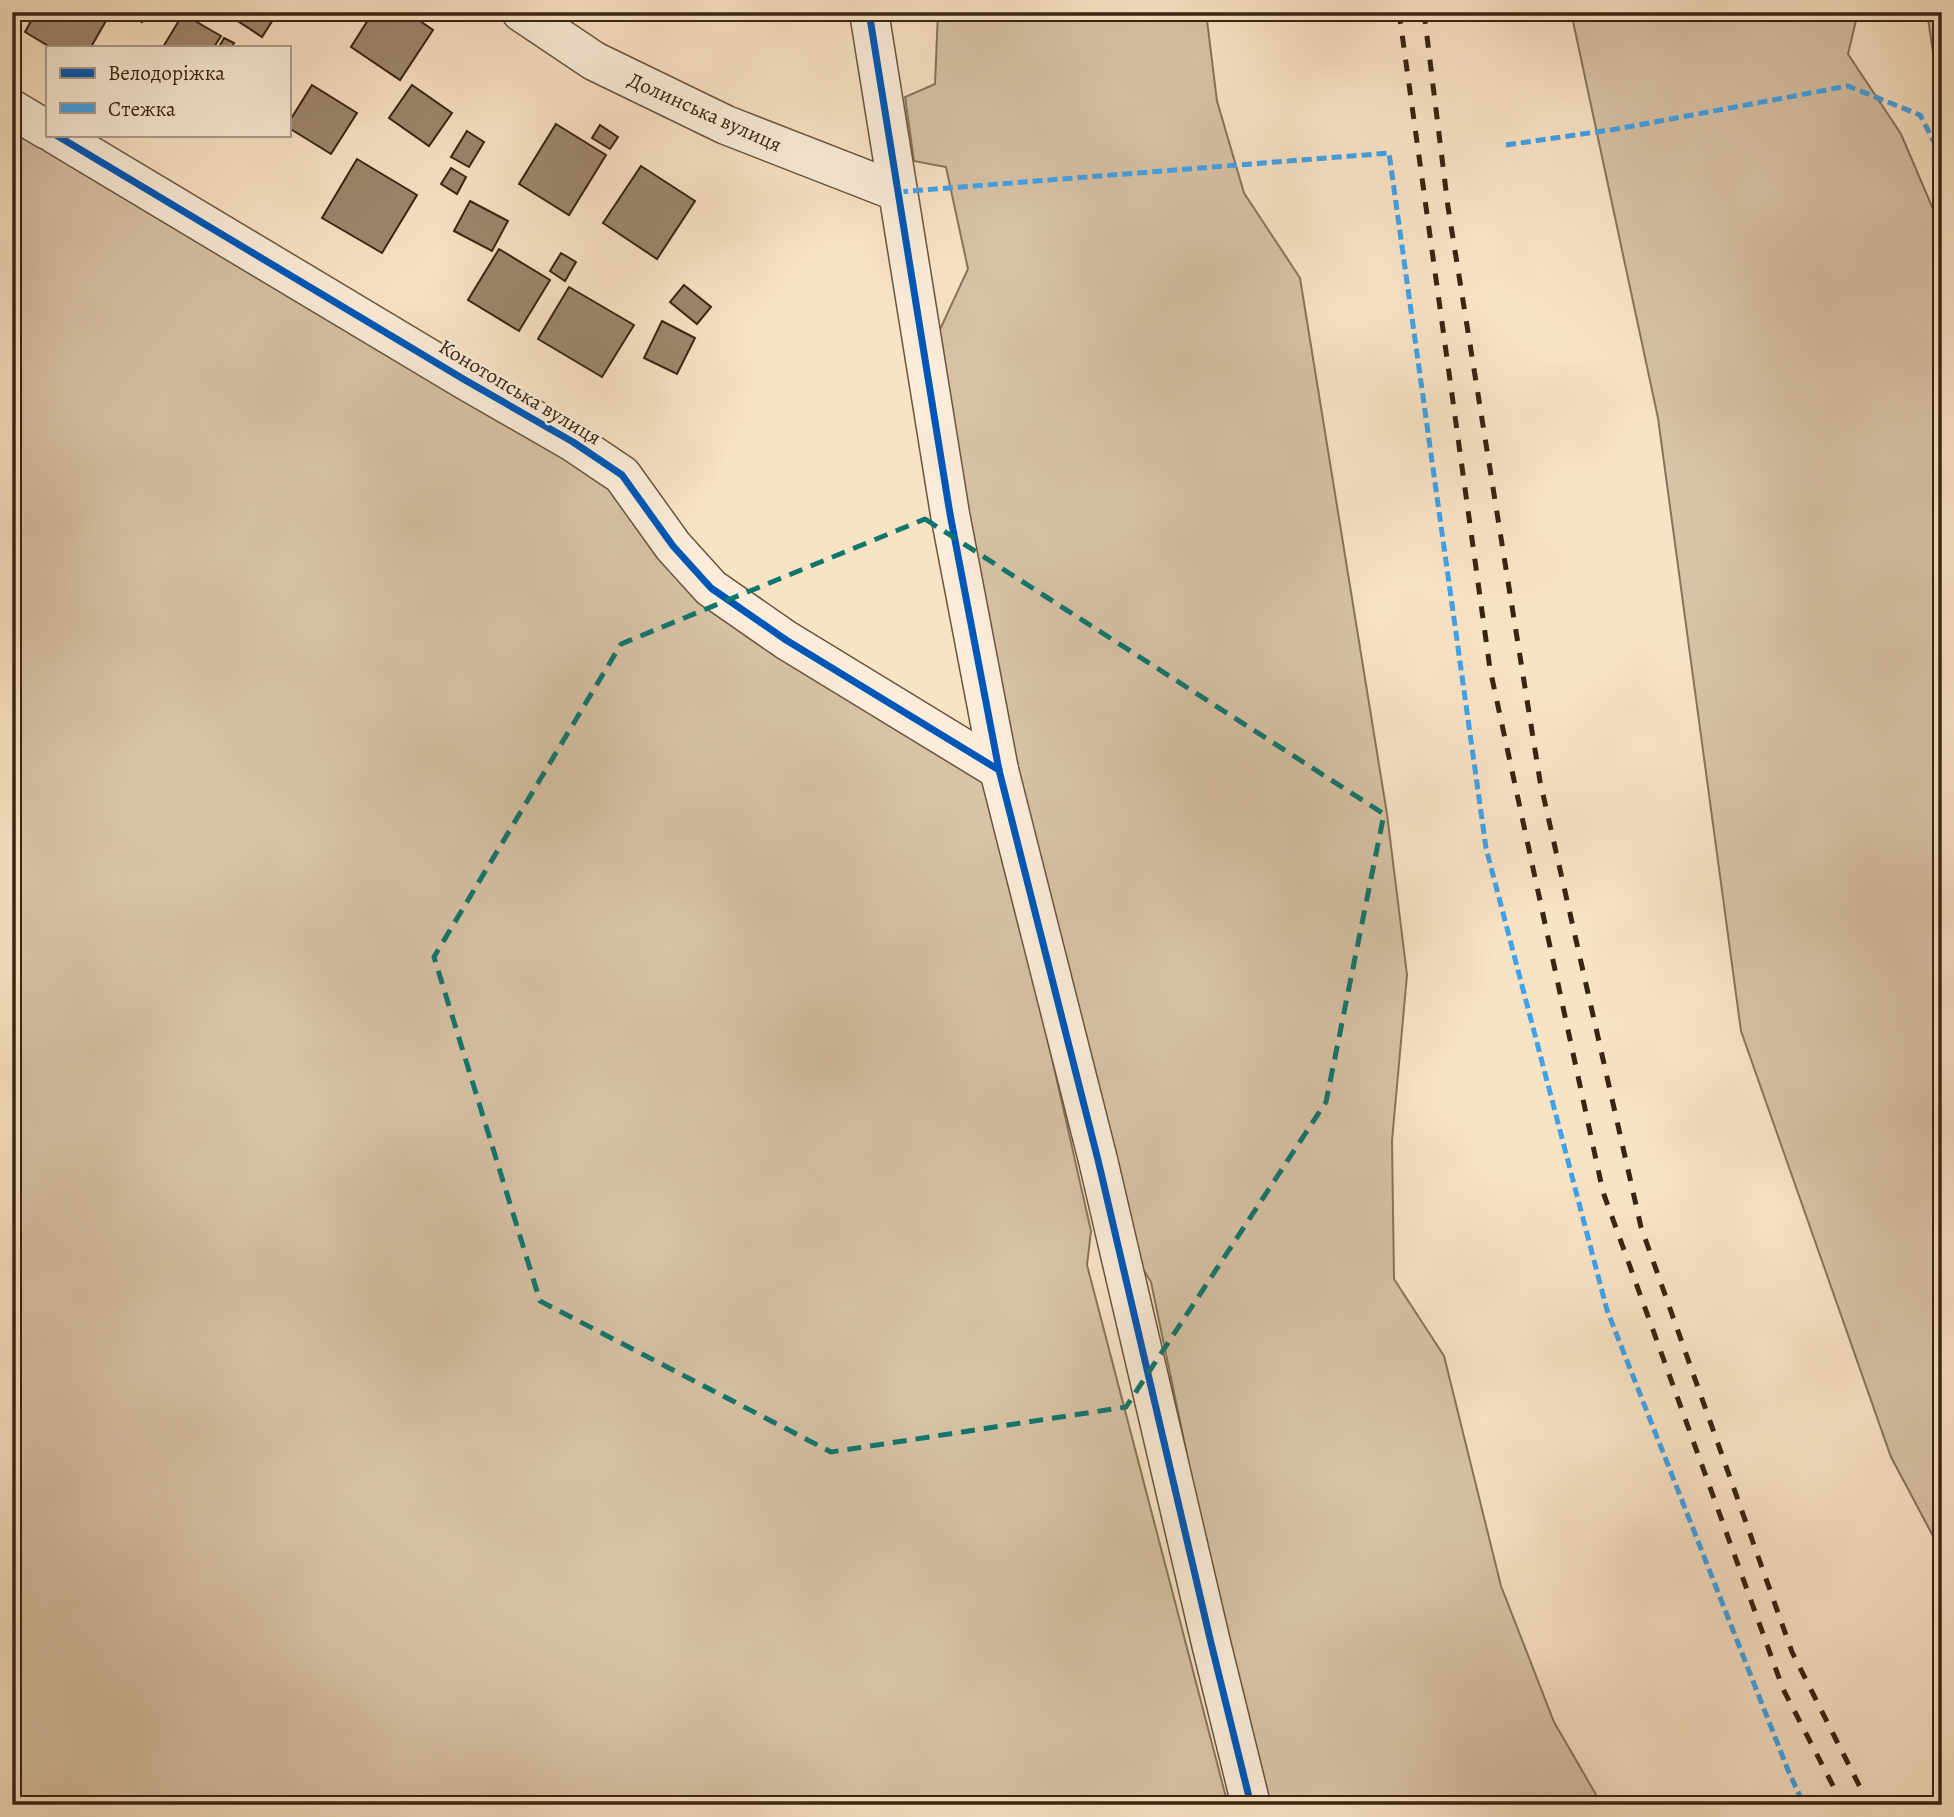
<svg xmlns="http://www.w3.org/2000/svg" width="1954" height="1817" font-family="Alegreya,serif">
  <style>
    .green { fill: #d8c3a6; stroke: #88745b; stroke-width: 2 }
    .building { fill: #9d876e; stroke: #392410; stroke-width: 2 }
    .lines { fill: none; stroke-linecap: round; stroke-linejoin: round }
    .minor-casing { stroke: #69543d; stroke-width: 41 }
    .minor { stroke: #fbedd9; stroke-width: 38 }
    .rail { stroke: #392410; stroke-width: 5; stroke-dasharray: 12 12; stroke-linecap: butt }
    .quiet { stroke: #3fa2ea; stroke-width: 5; stroke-dasharray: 10 5; stroke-linecap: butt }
    .cycleway-casing { stroke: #fbedd9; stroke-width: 11 }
    .cycleway { stroke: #0057b8; stroke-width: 7 }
    .marked { fill: none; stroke: #0f766e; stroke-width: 5; stroke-dasharray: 14 9; stroke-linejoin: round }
    .labels { text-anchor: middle; stroke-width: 5; stroke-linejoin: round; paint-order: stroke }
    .street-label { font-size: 21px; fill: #392410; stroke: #fbedd9 }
  </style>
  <rect width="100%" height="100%" fill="#f9e3c5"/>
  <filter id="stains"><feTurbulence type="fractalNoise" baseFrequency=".00286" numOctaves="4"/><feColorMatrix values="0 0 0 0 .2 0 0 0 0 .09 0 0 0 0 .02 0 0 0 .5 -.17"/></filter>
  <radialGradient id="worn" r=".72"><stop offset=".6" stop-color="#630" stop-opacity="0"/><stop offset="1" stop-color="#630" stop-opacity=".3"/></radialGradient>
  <g class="green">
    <path d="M 938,12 L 1206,12 L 1217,101 L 1244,193 L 1300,278 L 1387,814 L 1407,975 L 1392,1141 L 1394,1279 L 1444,1356 L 1501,1586 L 1554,1722 L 1602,1805 L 1260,1805 L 1151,1282 L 1120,1231 L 1010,753 L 937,336 L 968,269 L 946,167 L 914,161 L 905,97 L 935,84 Z"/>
    <path d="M 1571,12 L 1858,12 L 1848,54 L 1901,134 L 1942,230 L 1942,1553 L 1891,1457 L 1741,1031 L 1658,418 Z"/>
    <path d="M 1927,12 L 1942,12 L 1942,37 L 1934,59 Z"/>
    <path d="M 12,130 L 602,477 L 655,552 L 989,780 L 1091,1231 L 1087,1265 L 1228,1805 L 12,1805 Z"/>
  </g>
  <g class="building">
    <path d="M 36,12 L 111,12 L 91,47 L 50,47 L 25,32 Z"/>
    <path d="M 125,12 L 147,12 L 142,22 Z"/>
    <path d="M 224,12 L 278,12 L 262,37 Z"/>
    <path d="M 373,12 L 407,12 L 433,30 L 400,80 L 351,47 Z"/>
    <path d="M 183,14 L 221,36 L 214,47 L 163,47 Z"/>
    <path d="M 224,38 L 234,43 L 232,47 L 219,47 Z"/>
    <path d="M 312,85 L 357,113 L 331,154 L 289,128 L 289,122 Z"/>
    <path d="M 412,85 L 452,113 L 429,146 L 389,118 Z"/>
    <path d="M 556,124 L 606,155 L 569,215 L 519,184 Z"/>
    <path d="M 600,125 L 618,137 L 610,149 L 592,138 Z"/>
    <path d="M 467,131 L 484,142 L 469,167 L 451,157 Z"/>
    <path d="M 357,159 L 417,195 L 382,253 L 322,218 Z"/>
    <path d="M 641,166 L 695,201 L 657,259 L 603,223 Z"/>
    <path d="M 451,168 L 466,177 L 457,194 L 441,184 Z"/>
    <path d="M 470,201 L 508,221 L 492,251 L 454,231 Z"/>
    <path d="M 499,249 L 550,280 L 519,331 L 468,300 Z"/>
    <path d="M 561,253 L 576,262 L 565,281 L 550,271 Z"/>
    <path d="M 684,285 L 711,307 L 697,324 L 670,302 Z"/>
    <path d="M 569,287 L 634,325 L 602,377 L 538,339 Z"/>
    <path d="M 662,321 L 695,338 L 677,374 L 644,358 Z"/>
  </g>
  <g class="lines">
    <g class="minor-casing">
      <g id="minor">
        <path d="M 521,12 L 594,61 L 726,125 L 898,192"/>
        <path d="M 869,12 L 950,514 L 999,770 L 1098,1160 L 1211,1643 L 1251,1805"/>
        <path d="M 12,109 L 47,130"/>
        <path d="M 56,135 L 465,380 L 573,442 L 622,475 L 673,546 L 711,588 L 786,640 L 999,770"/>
      </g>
    </g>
    <use href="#minor" class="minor"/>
    <g class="rail">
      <path d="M 1399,12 L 1490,669 L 1603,1192 L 1783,1689 L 1843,1805"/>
      <path d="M 1424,12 L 1448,207 L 1540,781 L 1641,1227 L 1792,1652 L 1869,1805"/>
    </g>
    <g class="quiet">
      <path d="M 1506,145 L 1617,129 L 1848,86 L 1920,115 L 1942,157"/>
      <path d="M 898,192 L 1389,153 L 1486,848 L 1607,1310 L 1788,1770 L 1804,1805"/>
    </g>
    <g class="cycleway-casing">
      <g id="cycleway">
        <path d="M 869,12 L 950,514 L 999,770 L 1098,1160 L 1211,1643 L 1251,1805"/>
        <path d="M 56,135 L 465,380 L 573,442 L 622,475 L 673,546 L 711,588 L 786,640 L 999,770"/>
      </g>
    </g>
    <use href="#cycleway" class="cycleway"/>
  </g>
  <path class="marked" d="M 925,519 L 1384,814 L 1326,1102 L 1126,1407 L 831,1452 L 540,1301 L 434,957 L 621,644 Z"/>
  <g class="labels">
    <g class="street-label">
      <text transform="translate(705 112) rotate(24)" y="7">Долинська вулиця</text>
      <text transform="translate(520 392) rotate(31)" y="7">Конотопська вулиця</text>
    </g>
  </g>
  <rect width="1954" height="1817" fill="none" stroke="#f9e3c5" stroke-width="42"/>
  <rect x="14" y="14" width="1926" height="1789" fill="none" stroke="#392410" stroke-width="3.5"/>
  <rect x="21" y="21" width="1912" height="1775" fill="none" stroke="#392410" stroke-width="2"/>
  <rect x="46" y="46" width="245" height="91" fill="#fbedd9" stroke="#ad9d89" stroke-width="2"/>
  <rect x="60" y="68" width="35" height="10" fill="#0057b8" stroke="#ad9d89" stroke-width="2"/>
  <text x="108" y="80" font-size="21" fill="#392410">Велодоріжка</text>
  <rect x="60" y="103" width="35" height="10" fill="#3fa2ea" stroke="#ad9d89" stroke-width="2"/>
  <text x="108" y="116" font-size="21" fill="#392410">Стежка</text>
  <rect width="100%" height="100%" filter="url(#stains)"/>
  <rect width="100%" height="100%" fill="url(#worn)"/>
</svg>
